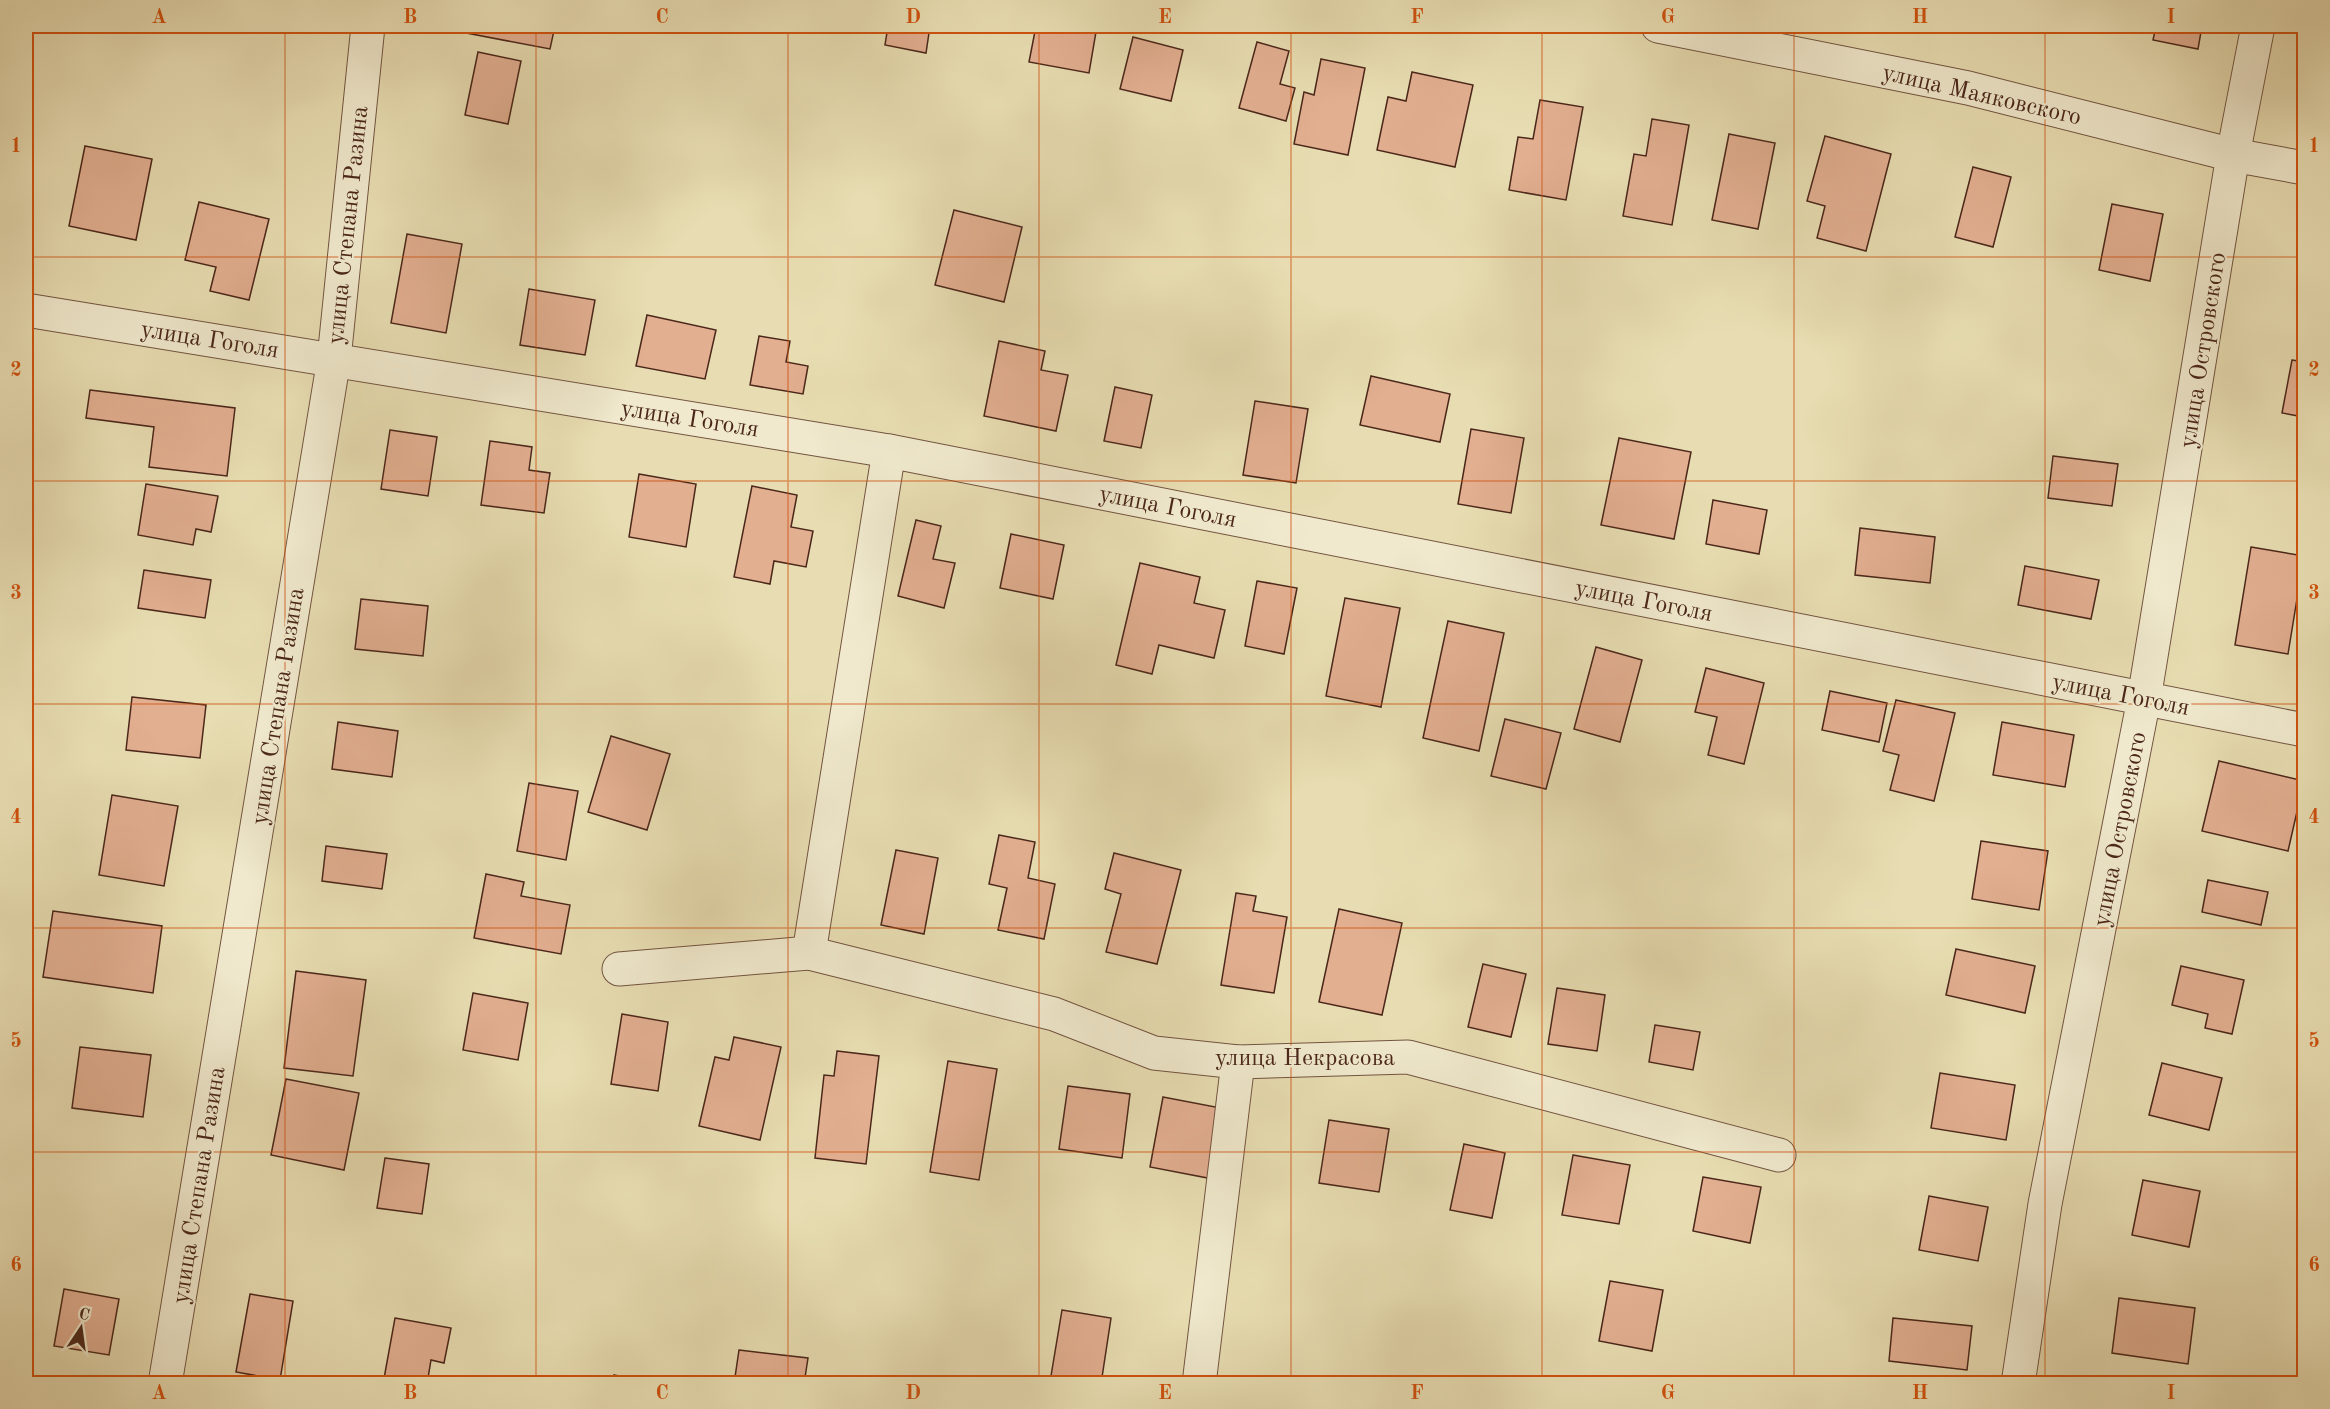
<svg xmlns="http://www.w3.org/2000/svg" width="2330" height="1409" font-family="'Old Standard TT',serif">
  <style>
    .building { fill: #e2af91; stroke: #4b271a; stroke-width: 1.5 }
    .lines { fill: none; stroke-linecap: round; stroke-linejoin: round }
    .minor-casing { stroke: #725440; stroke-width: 35 }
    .minor { stroke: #f0e9cd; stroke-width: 33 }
    .grid { fill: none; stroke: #d0520e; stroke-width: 1.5; stroke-opacity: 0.55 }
    .labels { text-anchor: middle; stroke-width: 4.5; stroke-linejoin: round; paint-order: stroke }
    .street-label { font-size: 24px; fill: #4b271a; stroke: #f0e9cd }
    .neatline { fill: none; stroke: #d0520e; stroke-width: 2 }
    .grid-label { font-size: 20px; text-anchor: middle; font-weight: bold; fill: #d0520e }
  </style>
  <rect width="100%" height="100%" fill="#e8ddb2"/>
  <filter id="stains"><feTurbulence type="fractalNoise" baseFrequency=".00333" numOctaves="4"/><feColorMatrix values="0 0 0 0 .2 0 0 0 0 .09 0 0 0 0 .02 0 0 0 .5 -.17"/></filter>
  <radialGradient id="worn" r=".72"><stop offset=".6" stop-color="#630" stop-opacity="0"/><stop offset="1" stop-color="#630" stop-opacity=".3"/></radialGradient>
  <g class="building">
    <path d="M 446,26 L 555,26 L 550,49 L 445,29 Z"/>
    <path d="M 888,26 L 930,26 L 926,53 L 885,45 Z"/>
    <path d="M 1036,26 L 1097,26 L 1089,73 L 1029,62 Z"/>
    <path d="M 2156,26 L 2202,26 L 2198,49 L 2153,40 Z"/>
    <path d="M 1133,37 L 1183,50 L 1171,101 L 1120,89 Z"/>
    <path d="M 1257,42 L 1289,51 L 1280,84 L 1295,88 L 1286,121 L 1239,108 Z"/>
    <path d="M 478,52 L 521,61 L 508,124 L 465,115 Z"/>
    <path d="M 1321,59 L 1365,68 L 1348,155 L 1294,144 L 1304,92 L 1314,95 Z"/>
    <path d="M 1412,72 L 1473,85 L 1455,167 L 1377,150 L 1388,97 L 1406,101 Z"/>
    <path d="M 1540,100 L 1583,107 L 1566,200 L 1509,190 L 1518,137 L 1533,139 Z"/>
    <path d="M 1652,119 L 1689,125 L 1672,225 L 1623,216 L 1634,154 L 1646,156 Z"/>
    <path d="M 1729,134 L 1775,143 L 1758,229 L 1712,220 Z"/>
    <path d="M 1825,136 L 1891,154 L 1866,251 L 1817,238 L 1825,206 L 1807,201 Z"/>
    <path d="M 85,146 L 152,159 L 136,240 L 69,226 Z"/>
    <path d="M 1973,167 L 2011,177 L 1993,247 L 1955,237 Z"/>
    <path d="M 199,202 L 269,219 L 249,300 L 210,291 L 216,267 L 185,260 Z"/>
    <path d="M 2112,204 L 2163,214 L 2150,281 L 2099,270 Z"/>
    <path d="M 954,210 L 1022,227 L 1004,302 L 935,285 Z"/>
    <path d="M 407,234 L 462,244 L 446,333 L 391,323 Z"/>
    <path d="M 2304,248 L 2304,282 L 2299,281 Z"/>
    <path d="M 529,289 L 595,300 L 585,355 L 520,345 Z"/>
    <path d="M 647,315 L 716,330 L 705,379 L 636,366 Z"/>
    <path d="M 759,336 L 790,341 L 786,362 L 808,366 L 803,394 L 750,385 Z"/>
    <path d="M 999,341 L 1045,351 L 1041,370 L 1068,375 L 1056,431 L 984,416 Z"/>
    <path d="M 2292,360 L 2304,362 L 2304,417 L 2282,413 Z"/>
    <path d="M 1371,376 L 1450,394 L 1440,442 L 1360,425 Z"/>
    <path d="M 1115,387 L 1152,395 L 1141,448 L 1104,441 Z"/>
    <path d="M 90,390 L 235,408 L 227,476 L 149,467 L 154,427 L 86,418 Z"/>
    <path d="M 1255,401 L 1308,409 L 1296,483 L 1243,475 Z"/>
    <path d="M 1471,429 L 1524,438 L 1511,513 L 1458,504 Z"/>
    <path d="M 390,430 L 437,437 L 428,496 L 381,489 Z"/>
    <path d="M 1619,438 L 1691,452 L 1674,539 L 1601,525 Z"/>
    <path d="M 490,441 L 532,447 L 529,470 L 550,473 L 544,513 L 481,505 Z"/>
    <path d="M 2053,456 L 2118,464 L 2112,506 L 2048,498 Z"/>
    <path d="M 639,474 L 696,484 L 686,547 L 629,537 Z"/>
    <path d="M 146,484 L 218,496 L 211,532 L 196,529 L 193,545 L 138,535 Z"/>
    <path d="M 752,486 L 797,495 L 791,527 L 813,531 L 806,567 L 774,561 L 770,584 L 734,577 Z"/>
    <path d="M 1713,500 L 1767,510 L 1759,554 L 1706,544 Z"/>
    <path d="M 916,520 L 941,526 L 933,559 L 955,563 L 944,608 L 898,596 Z"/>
    <path d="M 1860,528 L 1935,537 L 1930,583 L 1855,575 Z"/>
    <path d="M 1011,534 L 1064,545 L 1053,599 L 1000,588 Z"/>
    <path d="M 2251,547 L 2304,556 L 2288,654 L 2235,645 Z"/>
    <path d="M 1140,563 L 1200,577 L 1194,603 L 1225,610 L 1214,658 L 1159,645 L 1152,674 L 1116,665 Z"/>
    <path d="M 2025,566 L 2099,580 L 2091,619 L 2018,605 Z"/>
    <path d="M 144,570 L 211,580 L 205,618 L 138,608 Z"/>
    <path d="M 1257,581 L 1297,588 L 1284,654 L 1245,646 Z"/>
    <path d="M 1345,598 L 1400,608 L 1381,707 L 1326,696 Z"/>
    <path d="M 361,599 L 428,606 L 423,656 L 355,649 Z"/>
    <path d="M 1448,621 L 1504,633 L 1479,751 L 1423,738 Z"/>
    <path d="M 1596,647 L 1642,660 L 1620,742 L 1574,729 Z"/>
    <path d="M 1706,668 L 1764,683 L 1744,764 L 1708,755 L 1717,717 L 1695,712 Z"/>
    <path d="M 1830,691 L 1887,703 L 1879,742 L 1822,730 Z"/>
    <path d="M 132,697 L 206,705 L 200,758 L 126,750 Z"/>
    <path d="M 1896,700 L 1955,713 L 1934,801 L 1890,790 L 1899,755 L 1883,751 Z"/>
    <path d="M 1505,719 L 1561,733 L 1546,789 L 1491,776 Z"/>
    <path d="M 338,722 L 398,731 L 392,777 L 332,769 Z"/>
    <path d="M 2002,722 L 2074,735 L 2065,787 L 1993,775 Z"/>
    <path d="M 611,736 L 670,754 L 647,830 L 588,812 Z"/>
    <path d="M 2219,761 L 2304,781 L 2288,851 L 2202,831 Z"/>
    <path d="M 529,783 L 578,791 L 566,860 L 517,851 Z"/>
    <path d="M 112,795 L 178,806 L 164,886 L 99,875 Z"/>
    <path d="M 999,835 L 1035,842 L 1028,878 L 1055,884 L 1044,939 L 998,930 L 1007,888 L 989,884 Z"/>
    <path d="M 1981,841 L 2048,851 L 2039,910 L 1972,899 Z"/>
    <path d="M 326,846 L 387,854 L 382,889 L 322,881 Z"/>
    <path d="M 896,850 L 938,858 L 924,934 L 881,925 Z"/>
    <path d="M 1114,853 L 1181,870 L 1157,964 L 1106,952 L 1121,894 L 1105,889 Z"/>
    <path d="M 486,874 L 524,882 L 521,896 L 570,905 L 561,954 L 474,938 Z"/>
    <path d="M 2208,880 L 2268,892 L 2261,925 L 2202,912 Z"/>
    <path d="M 1236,893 L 1256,896 L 1253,911 L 1287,917 L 1274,993 L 1221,985 Z"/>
    <path d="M 1339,909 L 1402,923 L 1382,1015 L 1319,1002 Z"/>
    <path d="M 53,911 L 162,926 L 153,993 L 43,977 Z"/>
    <path d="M 1956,949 L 2035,966 L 2025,1013 L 1946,995 Z"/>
    <path d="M 1483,964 L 1526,974 L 1511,1037 L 1468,1027 Z"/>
    <path d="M 2181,966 L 2244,980 L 2232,1034 L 2205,1028 L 2208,1014 L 2172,1005 Z"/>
    <path d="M 296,971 L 366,980 L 353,1076 L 284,1068 Z"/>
    <path d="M 1557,988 L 1605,995 L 1597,1051 L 1548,1044 Z"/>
    <path d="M 473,993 L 528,1003 L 518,1060 L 463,1050 Z"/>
    <path d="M 622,1014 L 668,1022 L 658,1091 L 611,1084 Z"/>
    <path d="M 1655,1025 L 1700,1032 L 1693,1070 L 1649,1062 Z"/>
    <path d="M 734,1037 L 781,1047 L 760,1140 L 699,1126 L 715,1057 L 729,1060 Z"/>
    <path d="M 80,1047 L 151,1055 L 143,1117 L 72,1108 Z"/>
    <path d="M 837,1051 L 879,1056 L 866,1164 L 815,1158 L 824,1075 L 834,1076 Z"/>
    <path d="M 948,1061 L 997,1069 L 979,1180 L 930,1172 Z"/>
    <path d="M 2162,1063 L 2222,1078 L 2209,1130 L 2149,1115 Z"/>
    <path d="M 1940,1073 L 2015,1085 L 2006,1140 L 1931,1128 Z"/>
    <path d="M 286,1079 L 359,1093 L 344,1170 L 271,1155 Z"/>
    <path d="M 1068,1086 L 1130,1094 L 1122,1158 L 1059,1149 Z"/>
    <path d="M 1163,1097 L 1226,1109 L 1213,1179 L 1150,1167 Z"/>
    <path d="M 1329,1120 L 1389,1129 L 1379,1192 L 1319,1183 Z"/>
    <path d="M 1464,1144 L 1505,1153 L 1492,1218 L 1450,1210 Z"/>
    <path d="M 1573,1155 L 1630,1165 L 1619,1224 L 1562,1215 Z"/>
    <path d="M 385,1158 L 429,1164 L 422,1214 L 377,1208 Z"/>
    <path d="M 1703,1177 L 1761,1187 L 1750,1243 L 1693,1231 Z"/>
    <path d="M 2143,1180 L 2200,1191 L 2189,1247 L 2132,1235 Z"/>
    <path d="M 1929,1196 L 1988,1207 L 1978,1261 L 1919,1250 Z"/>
    <path d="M 1610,1281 L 1663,1290 L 1652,1351 L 1599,1341 Z"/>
    <path d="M 64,1289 L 119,1299 L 109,1355 L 54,1346 Z"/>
    <path d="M 250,1294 L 293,1301 L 280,1380 L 236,1372 Z"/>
    <path d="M 2119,1298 L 2195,1308 L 2188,1364 L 2112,1353 Z"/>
    <path d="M 1062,1310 L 1111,1318 L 1101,1384 L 1051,1376 Z"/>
    <path d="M 395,1318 L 451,1328 L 444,1363 L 431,1360 L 427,1384 L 383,1384 Z"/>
    <path d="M 1893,1318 L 1972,1326 L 1967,1370 L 1889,1361 Z"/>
    <path d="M 739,1350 L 808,1358 L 804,1384 L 734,1384 Z"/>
    <path d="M 614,1375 L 660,1384 L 613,1384 Z"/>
  </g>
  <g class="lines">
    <g class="minor-casing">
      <g id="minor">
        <path d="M 1658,26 L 1968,88 L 2233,155 L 2304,168"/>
        <path d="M 26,310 L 889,451 L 2304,730"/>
        <path d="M 809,953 L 889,451"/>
        <path d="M 619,969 L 809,953 L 1054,1014 L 1154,1053 L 1238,1062 L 1408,1057 L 1779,1155"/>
        <path d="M 165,1384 L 334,359 L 368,26"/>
        <path d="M 1199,1384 L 1238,1062"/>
        <path d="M 2018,1384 L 2045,1204 L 2144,699 L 2233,155 L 2258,26"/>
      </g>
    </g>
    <use href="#minor" class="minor"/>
  </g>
  <path class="grid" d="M 285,26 L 285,1384M 536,26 L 536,1384M 788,26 L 788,1384M 1039,26 L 1039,1384M 1291,26 L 1291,1384M 1542,26 L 1542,1384M 1794,26 L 1794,1384M 2045,26 L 2045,1384M 26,257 L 2304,257M 26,481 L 2304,481M 26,704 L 2304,704M 26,928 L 2304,928M 26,1152 L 2304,1152"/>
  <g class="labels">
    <g class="street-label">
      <text transform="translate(1982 94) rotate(13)" y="8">улица Маяковского</text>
      <text transform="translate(347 225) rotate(-84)" y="8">улица Степана Разина</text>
      <text transform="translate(210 339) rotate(9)" y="8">улица Гоголя</text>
      <text transform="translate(2202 350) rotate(-81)" y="8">улица Островского</text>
      <text transform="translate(690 418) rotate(9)" y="8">улица Гоголя</text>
      <text transform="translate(1168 506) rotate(11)" y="8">улица Гоголя</text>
      <text transform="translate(1644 600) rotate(11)" y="8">улица Гоголя</text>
      <text transform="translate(2121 694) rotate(11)" y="8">улица Гоголя</text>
      <text transform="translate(277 706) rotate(-81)" y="8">улица Степана Разина</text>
      <text transform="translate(2119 829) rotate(-79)" y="8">улица Островского</text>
      <text x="1305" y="1065">улица Некрасова</text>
      <text transform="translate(198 1185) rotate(-81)" y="8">улица Степана Разина</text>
    </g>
  </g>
  <rect width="2330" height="1409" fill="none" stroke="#e8ddb2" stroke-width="66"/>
  <g transform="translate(81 1328) rotate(13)" stroke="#f0e9cd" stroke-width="4.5" paint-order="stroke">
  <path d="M0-4.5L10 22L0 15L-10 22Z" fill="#4b271a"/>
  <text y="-9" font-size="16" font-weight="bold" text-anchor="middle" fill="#4b271a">С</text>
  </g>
  <rect x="33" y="33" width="2264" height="1343" class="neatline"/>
  <g class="grid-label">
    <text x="159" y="23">A</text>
    <text x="410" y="23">B</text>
    <text x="662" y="23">C</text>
    <text x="913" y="23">D</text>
    <text x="1165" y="23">E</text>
    <text x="1417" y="23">F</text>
    <text x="1668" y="23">G</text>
    <text x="1920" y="23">H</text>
    <text x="2171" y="23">I</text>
    <text x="16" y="152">1</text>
    <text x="2314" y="152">1</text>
    <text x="16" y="376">2</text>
    <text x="2314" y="376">2</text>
    <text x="16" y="599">3</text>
    <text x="2314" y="599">3</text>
    <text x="16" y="823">4</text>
    <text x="2314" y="823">4</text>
    <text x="16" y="1047">5</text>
    <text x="2314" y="1047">5</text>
    <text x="16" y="1271">6</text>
    <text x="2314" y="1271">6</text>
    <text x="159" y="1399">A</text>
    <text x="410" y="1399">B</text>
    <text x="662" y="1399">C</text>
    <text x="913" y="1399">D</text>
    <text x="1165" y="1399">E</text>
    <text x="1417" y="1399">F</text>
    <text x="1668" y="1399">G</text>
    <text x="1920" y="1399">H</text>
    <text x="2171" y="1399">I</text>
  </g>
  <rect width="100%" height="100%" filter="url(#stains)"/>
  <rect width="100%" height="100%" fill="url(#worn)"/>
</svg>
